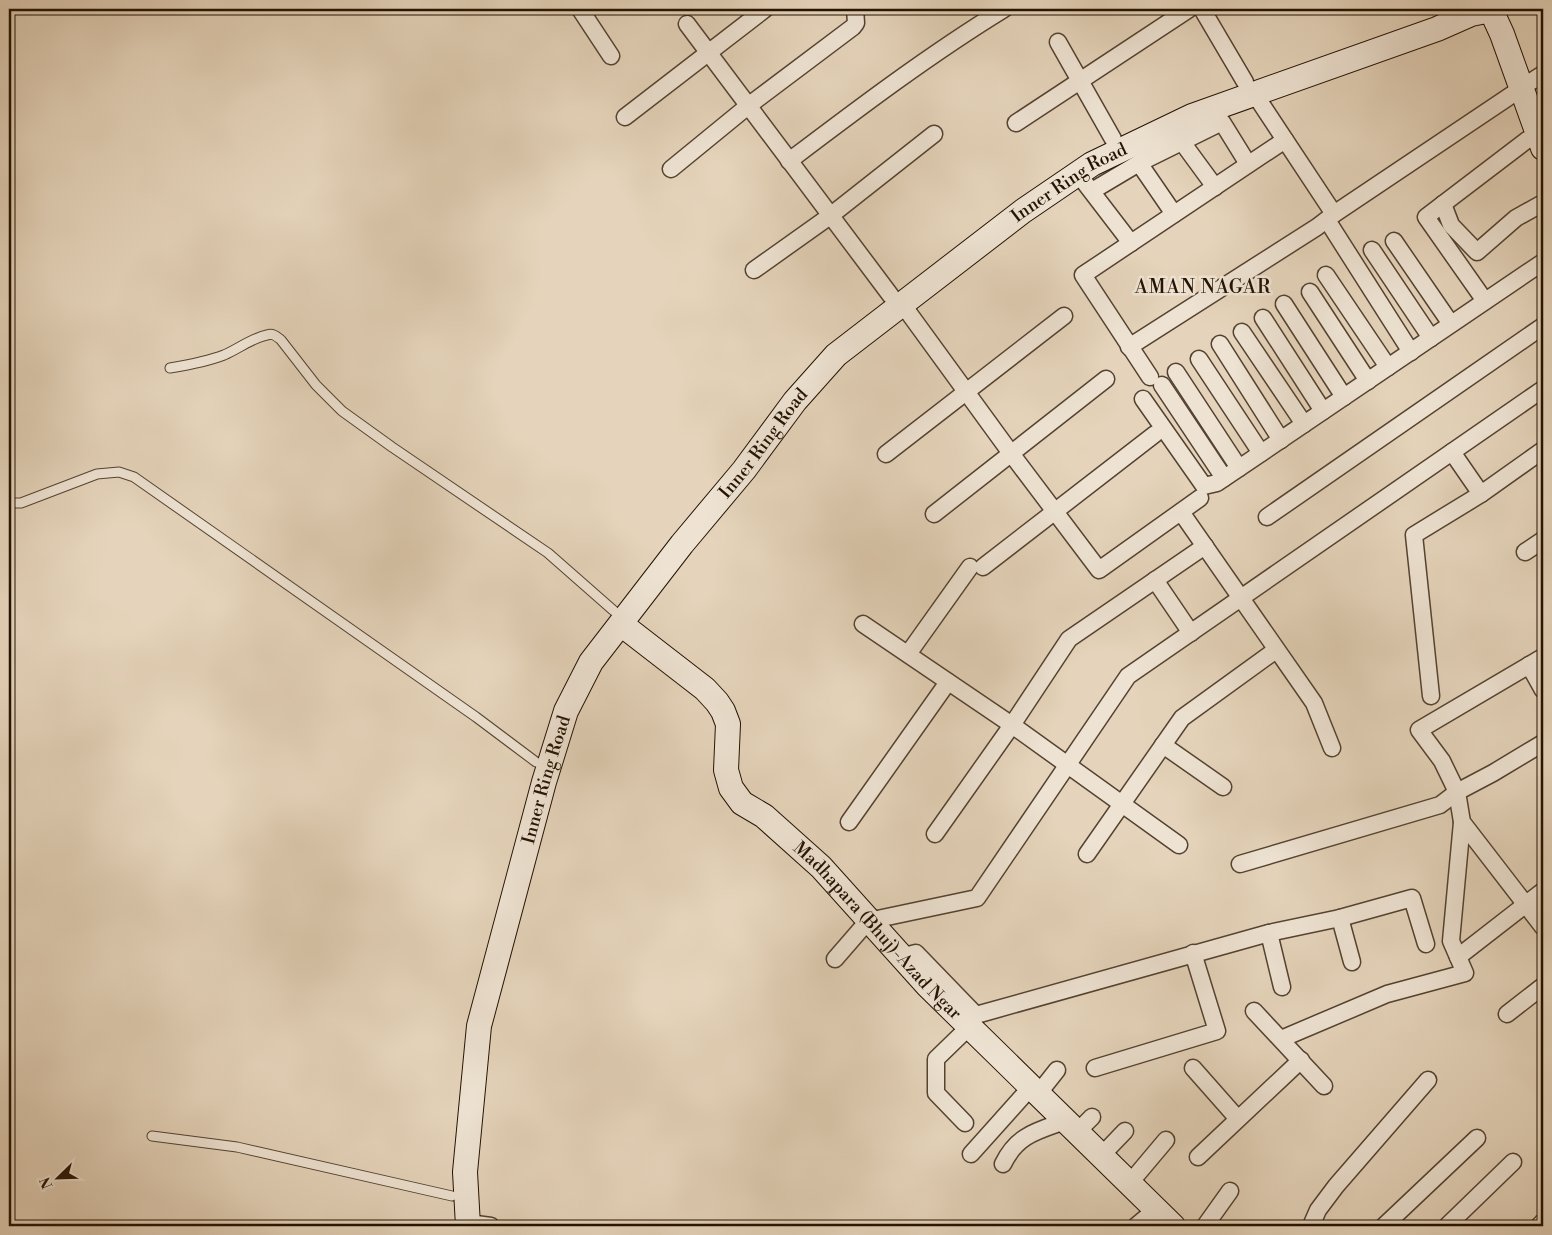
<svg xmlns="http://www.w3.org/2000/svg" width="1552" height="1235" font-family="'Libre Bodoni',serif">
  <style>
    .lines { fill: none; stroke-linecap: round; stroke-linejoin: round }
    .lane-casing { stroke: #544231; stroke-width: 11 }
    .street-casing { stroke: #544231; stroke-width: 19 }
    .secondary-casing { stroke: #231203; stroke-width: 26 }
    .lane { stroke: #eee3d3; stroke-width: 9 }
    .street { stroke: #eee3d3; stroke-width: 16 }
    .secondary { stroke: #eee3d3; stroke-width: 24 }
    .labels { text-anchor: middle; stroke-width: 5; stroke-linejoin: round; paint-order: stroke }
    .street-label { font-size: 18px; fill: #231203; stroke: #eee3d3 }
    .neighbourhood-label { font-size: 19px; letter-spacing: 1px; fill: #231203; stroke: #eee3d3 }
  </style>
  <rect width="100%" height="100%" fill="#e5d4bb"/>
  <filter id="stains"><feTurbulence type="fractalNoise" baseFrequency=".004" numOctaves="4"/><feColorMatrix values="0 0 0 0 .2 0 0 0 0 .09 0 0 0 0 .02 0 0 0 .5 -.17"/></filter>
  <radialGradient id="worn" r=".72"><stop offset=".6" stop-color="#630" stop-opacity="0"/><stop offset="1" stop-color="#630" stop-opacity=".3"/></radialGradient>
  <g class="lines">
    <g class="lane-casing">
      <g id="lane">
        <path d="M 170,368 C 188,365 206,362 224,355 C 238,349 252,338 267,335 C 273,333 276,336 281,340 L 316,385 L 342,411 L 392,447 L 548,553 L 614,611"/>
        <path d="M 9,503 L 21,503 L 97,474 L 119,472 L 134,477 L 476,717 L 536,762"/>
        <path d="M 152,1136 L 237,1147 L 452,1196"/>
      </g>
    </g>
    <g class="street-casing">
      <g id="street">
        <path d="M 580,9 L 611,56"/>
        <path d="M 1202,9 L 1245,82"/>
        <path d="M 687,24 L 891,296"/>
        <path d="M 1058,42 L 1113,139"/>
        <path d="M 1532,81 L 1543,74"/>
        <path d="M 1254,93 L 1334,214"/>
        <path d="M 625,117 L 765,9"/>
        <path d="M 1016,123 L 1189,9"/>
        <path d="M 1182,142 L 1215,187"/>
        <path d="M 789,161 C 859,108 929,55 1004,9"/>
        <path d="M 1139,163 L 1174,214"/>
        <path d="M 671,169 L 748,106 L 853,27 L 856,23 L 855,9"/>
        <path d="M 1085,183 L 1131,243"/>
        <path d="M 1092,191 L 1139,163 L 1222,122 L 1248,164"/>
        <path d="M 1443,204 L 1451,225 L 1477,252 L 1516,218 L 1543,203"/>
        <path d="M 1327,220 L 1411,352"/>
        <path d="M 1394,241 L 1451,324"/>
        <path d="M 1372,250 L 1431,338"/>
        <path d="M 754,270 L 830,216 L 934,134"/>
        <path d="M 1326,275 L 1388,367"/>
        <path d="M 1310,292 L 1368,381"/>
        <path d="M 1485,301 L 1426,217 L 1527,140 L 1538,134"/>
        <path d="M 1284,304 L 1344,397"/>
        <path d="M 903,305 L 1010,452 L 1099,570 L 1200,498"/>
        <path d="M 1263,318 L 1323,411"/>
        <path d="M 1242,332 L 1304,424"/>
        <path d="M 1220,344 L 1281,440"/>
        <path d="M 1129,347 L 1317,227 L 1334,214 L 1522,88"/>
        <path d="M 1199,359 L 1261,453"/>
        <path d="M 1176,372 L 1239,468"/>
        <path d="M 1150,377 L 1083,275 L 1285,140"/>
        <path d="M 1162,385 L 1224,478"/>
        <path d="M 1143,399 L 1204,486 L 1217,483 L 1543,262"/>
        <path d="M 1452,452 L 1481,494"/>
        <path d="M 886,454 L 1064,316"/>
        <path d="M 1181,512 L 1314,703 L 1332,748"/>
        <path d="M 934,514 L 1106,379"/>
        <path d="M 1267,517 L 1543,326"/>
        <path d="M 1525,552 L 1543,540"/>
        <path d="M 983,567 L 1155,434"/>
        <path d="M 1155,580 L 1191,633"/>
        <path d="M 863,624 L 1012,725 L 1179,845"/>
        <path d="M 908,654 L 970,567"/>
        <path d="M 1543,657 L 1419,730 L 1442,761 L 1457,792 L 1462,822 L 1543,927"/>
        <path d="M 1529,665 L 1543,690"/>
        <path d="M 1431,696 L 1414,535 L 1481,494 L 1543,450"/>
        <path d="M 1163,745 L 1223,787"/>
        <path d="M 849,822 L 948,682"/>
        <path d="M 935,834 L 1012,725 L 1069,639 L 1205,546"/>
        <path d="M 1087,854 L 1182,718 L 1276,650"/>
        <path d="M 1240,864 L 1440,805 L 1457,792 L 1493,773 L 1543,743"/>
        <path d="M 1340,918 L 1352,962"/>
        <path d="M 1269,933 L 1282,987"/>
        <path d="M 901,957 L 916,953 L 976,1015 L 1269,933 L 1340,918 L 1412,898 L 1426,944"/>
        <path d="M 1458,957 L 1543,891"/>
        <path d="M 835,959 L 868,921 L 977,898 L 1128,676 L 1543,389"/>
        <path d="M 1254,1011 L 1324,1086"/>
        <path d="M 1507,1014 L 1543,986"/>
        <path d="M 1281,1039 L 1387,994 L 1465,973 L 1451,941 L 1462,822"/>
        <path d="M 1095,1068 L 1217,1031 L 1193,953"/>
        <path d="M 1193,1068 L 1238,1119"/>
        <path d="M 1038,1094 L 1057,1070"/>
        <path d="M 965,1123 L 936,1093 L 936,1059 L 969,1027"/>
        <path d="M 1077,1132 L 1092,1117"/>
        <path d="M 971,1154 L 1031,1087"/>
        <path d="M 1101,1156 L 1125,1131"/>
        <path d="M 1198,1157 L 1301,1060"/>
        <path d="M 1003,1164 C 1017,1135 1037,1131 1065,1121"/>
        <path d="M 1129,1184 L 1166,1140"/>
        <path d="M 468,1223 L 491,1226"/>
        <path d="M 1136,1226 L 1155,1210"/>
        <path d="M 1205,1226 L 1230,1191"/>
        <path d="M 1311,1226 L 1318,1210 L 1336,1186 L 1428,1080"/>
        <path d="M 1384,1226 L 1477,1138"/>
        <path d="M 1447,1226 L 1513,1162"/>
        <path d="M 1539,1226 L 1543,1222"/>
      </g>
    </g>
    <g class="secondary-casing">
      <g id="secondary">
        <path id="s1" d="M 621,624 L 705,689 L 717,702 L 723,711 L 728,724 L 726,770 L 731,788 L 742,803 L 764,816 L 821,867 L 928,986 L 1173,1226"/>
        <path id="s2" d="M 468,1226 L 465,1172 L 479,1026 L 544,782 L 566,711 L 591,662 L 682,544 L 744,470 L 795,401 L 836,355 L 1023,211 L 1092,164 L 1192,116 L 1437,29 L 1471,14 L 1491,10 L 1502,34 L 1543,148"/>
      </g>
    </g>
    <use href="#lane" class="lane"/>
    <use href="#street" class="street"/>
    <use href="#secondary" class="secondary"/>
  </g>
  <g class="labels">
    <g class="street-label">
      <text dy="6" stroke="none"><textPath href="#s2" startOffset="1266">Inner Ring Road</textPath></text>
      <text dy="6" stroke="none"><textPath href="#s2" startOffset="861">Inner Ring Road</textPath></text>
      <text dy="6" stroke="none"><textPath href="#s2" startOffset="456">Inner Ring Road</textPath></text>
      <text dy="6" stroke="none"><textPath href="#s1" startOffset="419">Madhapara (Bhuj)-Azad Ngar</textPath></text>
    </g>
    <g class="neighbourhood-label">
      <text x="1203" y="293">AMAN NAGAR</text>
    </g>
  </g>
  <rect width="1552" height="1235" fill="none" stroke="#e5d4bb" stroke-width="30"/>
  <rect x="10" y="10" width="1532" height="1215" fill="none" stroke="#231203" stroke-width="2.5"/>
  <rect x="15" y="15" width="1522" height="1205" fill="none" stroke="#231203"/>
  <g transform="translate(58 1178) rotate(247)" stroke="#eee3d3" stroke-width="4" paint-order="stroke">
  <path d="M0-4L9 19L0 12L-9 19Z" fill="#231203"/>
  <text y="-8" font-size="14" font-weight="bold" text-anchor="middle" fill="#231203">N</text>
  </g>
  <rect width="100%" height="100%" filter="url(#stains)"/>
  <rect width="100%" height="100%" fill="url(#worn)"/>
</svg>
